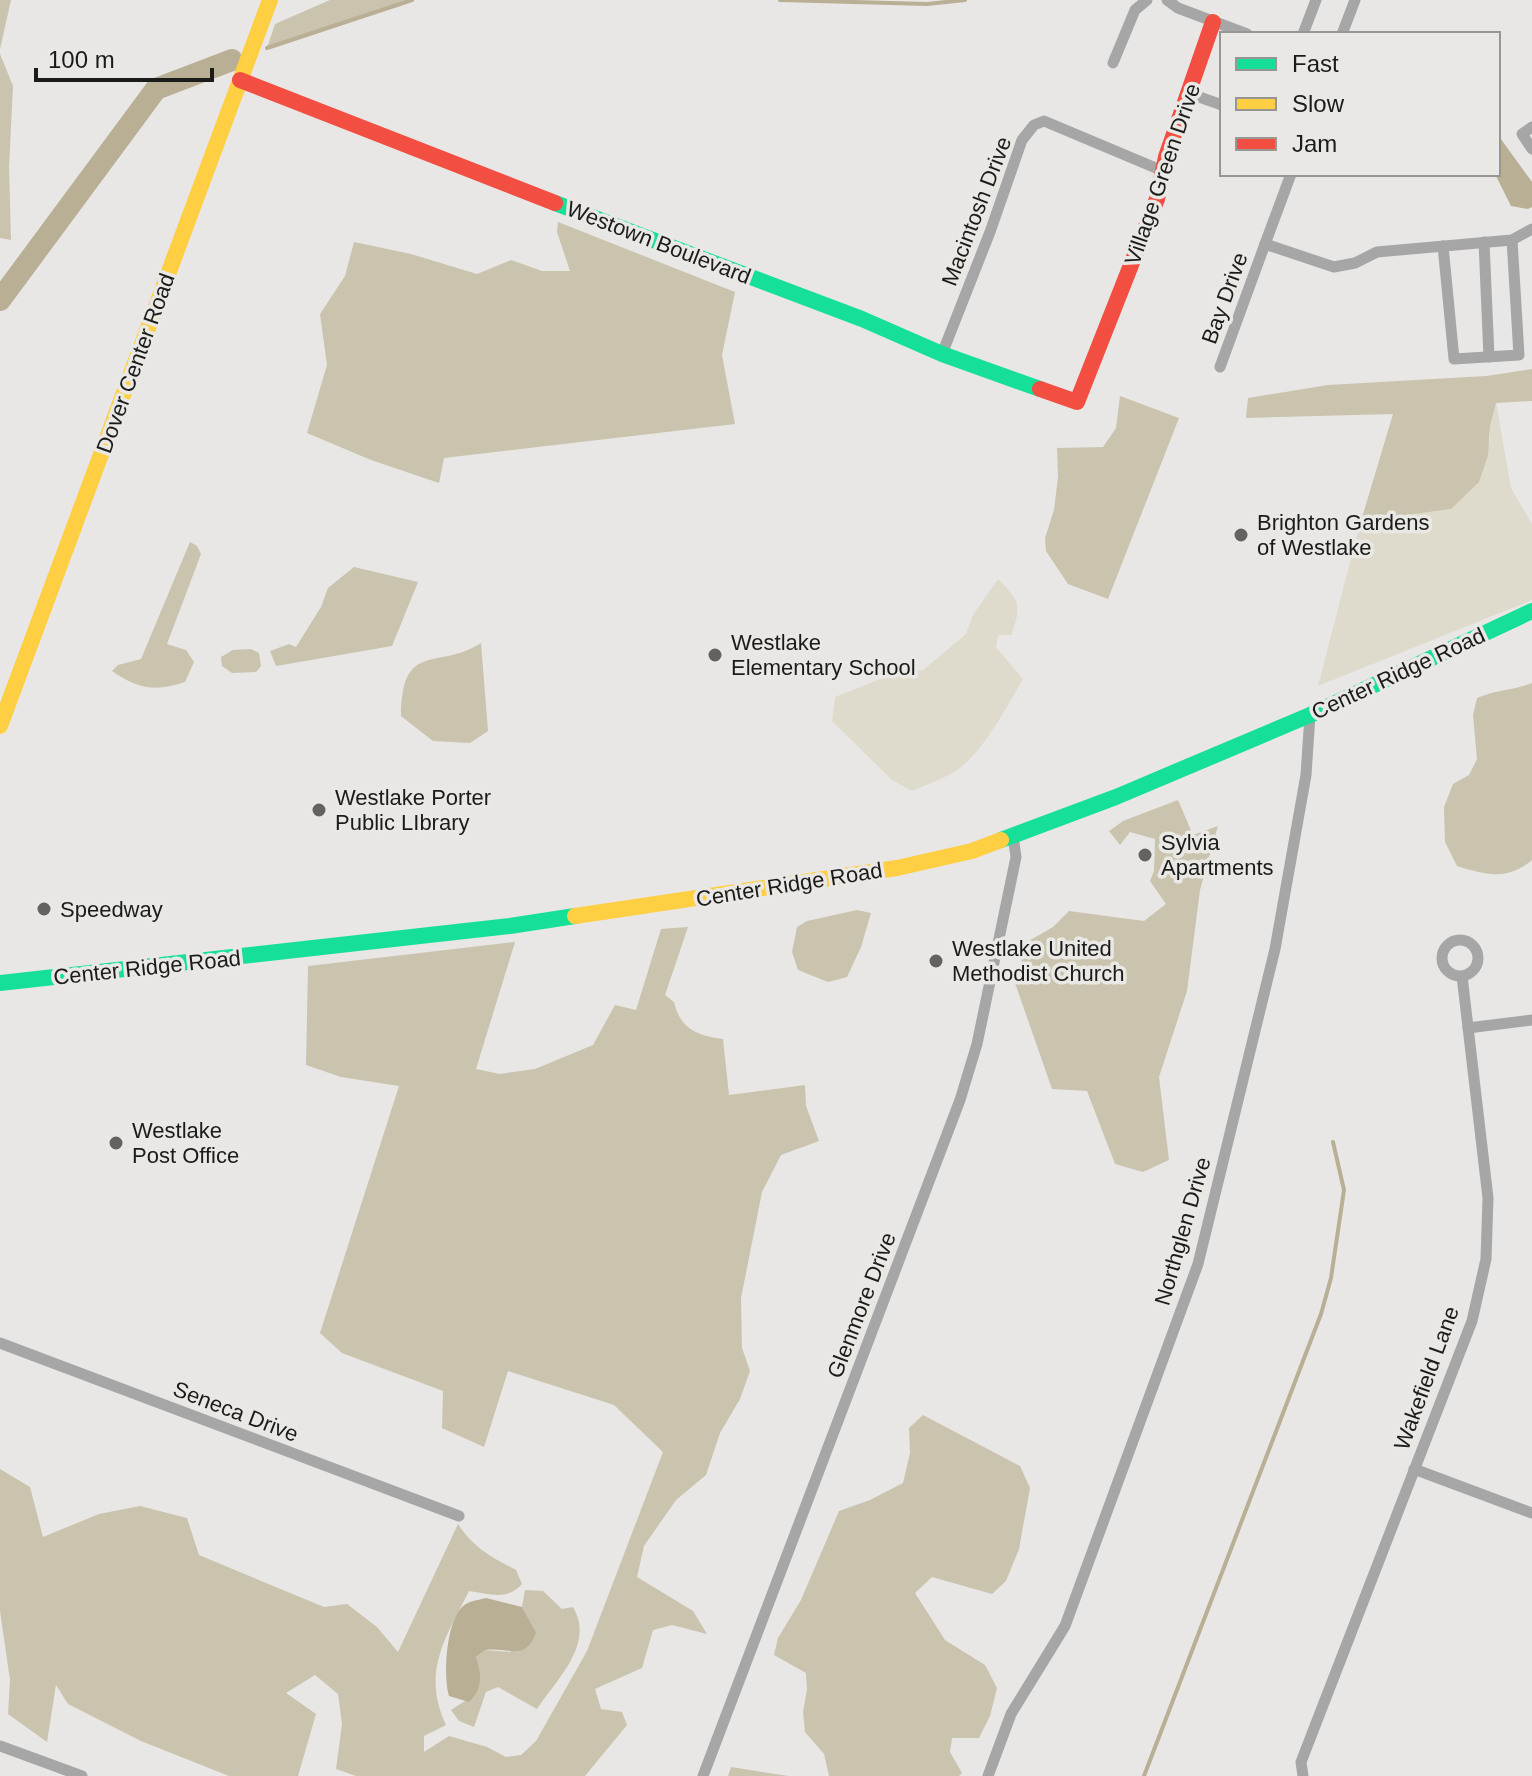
<svg xmlns="http://www.w3.org/2000/svg" width="1532" height="1776" font-family="Helvetica,sans-serif">
  <style>
    .green { fill: #dfdbcc }
    .forest { fill: #cac3ad }
    .water { fill: #b8af94 }
    .lines { fill: none; stroke-linecap: round; stroke-linejoin: round }
    .stream { stroke: #b8af94; stroke-width: 4 }
    .river { stroke: #b8af94; stroke-width: 22 }
    .street { stroke: #a7a6a6; stroke-width: 11 }
    .fast { stroke: #16e098; stroke-width: 16 }
    .slow { stroke: #ffcf43; stroke-width: 16 }
    .jam { stroke: #f24e42; stroke-width: 16 }
    .poi-dot { fill: #636261; stroke: #e9e8e4; stroke-width: 3 }
    .labels { text-anchor: middle; stroke-width: 7; stroke-linejoin: round; paint-order: stroke }
    .street-label { font-size: 22px; fill: #1b1b1a; stroke: #e9e8e4 }
    .poi-label { font-size: 22px; fill: #1b1b1a; stroke: #e9e8e4; text-anchor: start }
  </style>
  <rect width="100%" height="100%" fill="#e8e7e5"/>
  <g class="green">
    <path d="M 1496,402 L 1511,488 L 1532,524 L 1532,600 L 1318,686 L 1358,531 L 1399,516 L 1451,509 L 1490,440 L 1490,426 Z"/>
    <path d="M 998,579 C 1020,601 1022,606 1011,635 L 998,635 L 996,647 L 1023,679 C 1007,707 990,739 967,762 C 953,776 930,783 912,791 L 892,780 L 832,721 L 835,697 L 888,676 L 923,670 L 966,634 L 973,615 Z"/>
  </g>
  <g class="forest">
    <path d="M 0,0 L 11,0 L 0,49 Z"/>
    <path d="M 330,0 L 412,0 L 267,48 L 275,24 Z"/>
    <path d="M 0,54 L 13,86 L 9,167 L 11,240 L 0,238 Z"/>
    <path d="M 558,222 L 735,292 L 722,355 L 735,424 L 444,458 L 439,483 L 371,460 L 307,433 L 327,365 L 320,314 L 345,276 L 354,242 L 411,254 L 477,274 L 511,260 L 542,271 L 570,271 L 557,232 Z"/>
    <path d="M 1532,369 L 1532,401 L 1496,403 L 1490,426 L 1488,455 L 1479,482 L 1451,509 L 1399,516 L 1358,531 L 1393,414 L 1246,418 L 1248,398 L 1328,385 L 1486,376 Z"/>
    <path d="M 1120,396 L 1179,418 L 1108,599 L 1068,584 L 1046,551 L 1045,538 L 1054,510 L 1058,477 L 1057,448 L 1103,447 L 1116,428 Z"/>
    <path d="M 190,542 L 197,546 L 201,554 L 167,644 L 186,650 L 194,662 L 185,682 C 155,692 138,689 112,671 L 118,665 L 141,659 Z"/>
    <path d="M 354,567 L 418,582 L 392,646 L 276,666 L 270,651 L 289,644 L 296,647 L 321,607 L 328,588 Z"/>
    <path d="M 481,643 L 488,731 L 470,743 L 433,741 L 401,716 C 402,639 438,671 481,643 Z"/>
    <path d="M 251,649 L 259,653 L 261,666 L 256,672 L 232,673 L 222,666 L 221,657 L 233,650 Z"/>
    <path d="M 1532,683 L 1532,860 C 1507,881 1486,875 1457,866 L 1445,842 L 1444,807 L 1453,784 L 1469,775 L 1477,759 L 1473,715 L 1477,698 C 1497,689 1512,691 1532,683 Z"/>
    <path d="M 1178,800 L 1193,835 L 1218,826 L 1200,890 L 1187,991 L 1159,1077 L 1169,1160 L 1143,1172 L 1115,1164 L 1087,1091 L 1052,1089 L 1015,983 L 1027,942 L 1053,927 L 1069,911 L 1144,921 L 1166,904 L 1150,881 L 1154,871 L 1155,839 L 1130,832 L 1120,845 L 1109,831 L 1123,821 Z"/>
    <path d="M 857,910 L 871,913 L 861,947 L 847,977 L 828,982 L 798,970 L 792,952 L 797,927 L 807,921 Z"/>
    <path d="M 688,927 L 665,995 L 674,1002 C 680,1029 698,1036 723,1039 L 729,1095 L 805,1085 L 806,1106 L 819,1141 L 781,1155 L 762,1192 L 741,1298 L 742,1348 L 750,1371 L 740,1399 L 720,1433 L 706,1475 L 676,1500 L 644,1546 L 637,1577 L 693,1611 L 707,1634 L 672,1625 L 653,1630 L 642,1668 L 595,1689 L 601,1709 L 622,1712 L 627,1725 L 585,1776 L 356,1776 L 336,1769 L 342,1724 L 338,1694 L 315,1675 L 286,1693 L 316,1714 L 298,1776 L 229,1776 L 141,1741 L 68,1704 L 56,1685 L 47,1742 L 8,1714 L 10,1680 L 0,1611 L 0,1469 L 30,1487 L 43,1537 L 99,1514 L 140,1506 L 187,1518 L 199,1555 L 324,1607 L 347,1604 L 377,1627 L 398,1652 L 458,1524 C 474,1548 491,1557 516,1570 L 522,1584 C 507,1601 490,1594 469,1591 C 446,1637 421,1672 446,1725 L 424,1736 L 424,1752 L 449,1736 L 487,1747 L 506,1757 L 521,1755 L 536,1741 L 587,1651 L 663,1452 L 614,1405 L 508,1371 L 484,1447 L 442,1428 L 443,1391 L 342,1353 L 320,1333 L 399,1086 L 341,1077 L 306,1065 L 308,966 L 515,942 L 476,1069 L 500,1074 L 535,1069 L 593,1045 L 615,1005 L 636,1010 L 661,929 Z"/>
    <path d="M 923,1415 L 1020,1466 L 1030,1488 L 1019,1549 L 1006,1581 L 992,1594 L 932,1577 L 915,1593 L 945,1640 L 985,1665 L 997,1688 L 990,1716 L 979,1738 L 952,1738 L 950,1752 L 962,1773 L 959,1776 L 829,1776 L 824,1754 L 805,1732 L 803,1712 L 807,1690 L 806,1673 L 774,1655 L 778,1638 L 801,1600 L 839,1511 L 870,1500 L 903,1483 L 910,1453 L 909,1428 Z"/>
    <path d="M 525,1590 L 543,1591 L 562,1609 L 573,1607 C 595,1644 557,1679 537,1709 L 498,1687 L 486,1692 L 474,1727 L 459,1721 L 451,1710 L 465,1701 L 470,1701 C 480,1686 483,1675 476,1657 L 485,1650 L 510,1652 L 536,1632 L 522,1607 Z"/>
    <path d="M 731,1767 L 788,1776 L 728,1776 Z"/>
  </g>
  <g class="water">
    <path d="M 1498,135 L 1532,182 L 1532,207 L 1528,209 L 1511,206 L 1495,174 L 1498,174 Z"/>
    <path d="M 486,1598 L 522,1607 L 536,1632 C 526,1662 508,1647 485,1650 L 476,1657 C 482,1673 483,1689 469,1702 L 449,1696 C 443,1676 446,1623 462,1607 C 468,1601 478,1600 486,1598 Z"/>
  </g>
  <g class="lines">
    <g class="stream">
      <path d="M 780,0 L 927,4 L 965,0"/>
      <path d="M 267,48 L 412,0"/>
      <path d="M 1144,1776 L 1321,1314 L 1331,1278 L 1344,1190 L 1333,1142"/>
    </g>
    <path class="river" d="M 0,300 L 156,89 L 232,60"/>
    <g class="street">
      <path d="M 1167,0 L 1178,8 L 1247,34"/>
      <path d="M 1303,34 L 1316,0"/>
      <path d="M 1342,34 L 1355,0"/>
      <path d="M 1113,63 L 1135,10 L 1147,0"/>
      <path d="M 1188,93 L 1222,105"/>
      <path d="M 1532,127 L 1522,134 L 1532,149"/>
      <path d="M 1291,174 L 1265,244 L 1334,267 L 1355,263 L 1377,252 L 1512,240 L 1532,229"/>
      <path d="M 1484,242 L 1489,357"/>
      <path d="M 1443,246 L 1454,359 L 1519,355 L 1512,240"/>
      <path d="M 942,354 L 990,232 L 1022,140 L 1034,125 L 1044,121 L 1163,171"/>
      <path d="M 1220,367 L 1265,244"/>
      <circle cx="1460" cy="958" r="18"/>
      <path d="M 1468,1028 L 1532,1020"/>
      <path d="M 0,1343 L 459,1516"/>
      <path d="M 1414,1469 L 1532,1513"/>
      <path d="M 0,1746 L 82,1776"/>
      <path d="M 703,1776 L 960,1100 L 977,1044 L 1016,857 L 1013,836"/>
      <path d="M 988,1776 L 1011,1714 L 1065,1626 L 1198,1264 L 1275,949 L 1306,775 L 1310,715"/>
      <path d="M 1303,1776 L 1301,1762 L 1472,1321 L 1486,1259 L 1488,1198 L 1462,976"/>
    </g>
    <g class="fast">
      <path d="M 555,203 L 862,319 L 942,354 L 1040,389"/>
      <path d="M 1001,840 L 1116,797 L 1310,715 L 1532,611"/>
      <path d="M 0,983 L 510,926 L 575,916"/>
    </g>
    <g class="slow">
      <path d="M 0,726 L 270,0"/>
      <path d="M 575,916 L 897,868 L 972,851 L 1001,840"/>
    </g>
    <g class="jam">
      <path d="M 240,80 L 555,203"/>
      <path d="M 1040,389 L 1077,402 L 1157,199 L 1166,157 L 1213,22"/>
    </g>
  </g>
  <g class="poi-dot">
    <circle cx="1241" cy="535" r="8"/>
    <circle cx="715" cy="655" r="8"/>
    <circle cx="319" cy="810" r="8"/>
    <circle cx="1145" cy="855" r="8"/>
    <circle cx="44" cy="909" r="8"/>
    <circle cx="936" cy="961" r="8"/>
    <circle cx="116" cy="1143" r="8"/>
  </g>
  <g class="labels">
    <g class="street-label">
      <text transform="translate(1162 174) rotate(-71)" y="8">Village Green Drive</text>
      <text transform="translate(976 211) rotate(-69)" y="8">Macintosh Drive</text>
      <text transform="translate(659 242) rotate(21)" y="8">Westown Boulevard</text>
      <text transform="translate(1224 298) rotate(-70)" y="8">Bay Drive</text>
      <text transform="translate(135 363) rotate(-70)" y="8">Dover Center Road</text>
      <text transform="translate(1398 673) rotate(-25)" y="8">Center Ridge Road</text>
      <text transform="translate(789 884) rotate(-9)" y="8">Center Ridge Road</text>
      <text transform="translate(147 967) rotate(-6)" y="8">Center Ridge Road</text>
      <text transform="translate(1182 1231) rotate(-74)" y="8">Northglen Drive</text>
      <text transform="translate(861 1305) rotate(-69)" y="8">Glenmore Drive</text>
      <text transform="translate(1426 1378) rotate(-70)" y="8">Wakefield Lane</text>
      <text transform="translate(236 1411) rotate(21)" y="8">Seneca Drive</text>
    </g>
    <g class="poi-label">
      <text x="1257" y="530">Brighton Gardens<tspan x="1257" dy="25">of Westlake</tspan></text>
      <text x="731" y="650">Westlake<tspan x="731" dy="25">Elementary School</tspan></text>
      <text x="335" y="805">Westlake Porter<tspan x="335" dy="25">Public LIbrary</tspan></text>
      <text x="1161" y="850">Sylvia<tspan x="1161" dy="25">Apartments</tspan></text>
      <text x="60" y="917">Speedway</text>
      <text x="952" y="956">Westlake United<tspan x="952" dy="25">Methodist Church</tspan></text>
      <text x="132" y="1138">Westlake<tspan x="132" dy="25">Post Office</tspan></text>
    </g>
  </g>
  <rect x="1220" y="32" width="280" height="144" fill="#e9e8e4" stroke="#979693" stroke-width="2"/>
  <rect x="1236" y="58" width="40" height="12" fill="#16e098" stroke="#979693" stroke-width="2"/>
  <text x="1292" y="72" font-size="24" fill="#1b1b1a">Fast</text>
  <rect x="1236" y="98" width="40" height="12" fill="#ffcf43" stroke="#979693" stroke-width="2"/>
  <text x="1292" y="112" font-size="24" fill="#1b1b1a">Slow</text>
  <rect x="1236" y="138" width="40" height="12" fill="#f24e42" stroke="#979693" stroke-width="2"/>
  <text x="1292" y="152" font-size="24" fill="#1b1b1a">Jam</text>
  <path d="M36 68v12h176v-12" fill="none" stroke="#1b1b1a" stroke-width="4"/>
  <text x="48" y="68" font-size="24" fill="#1b1b1a" stroke="#e9e8e4" stroke-width="6" paint-order="stroke">100 m</text>
</svg>
